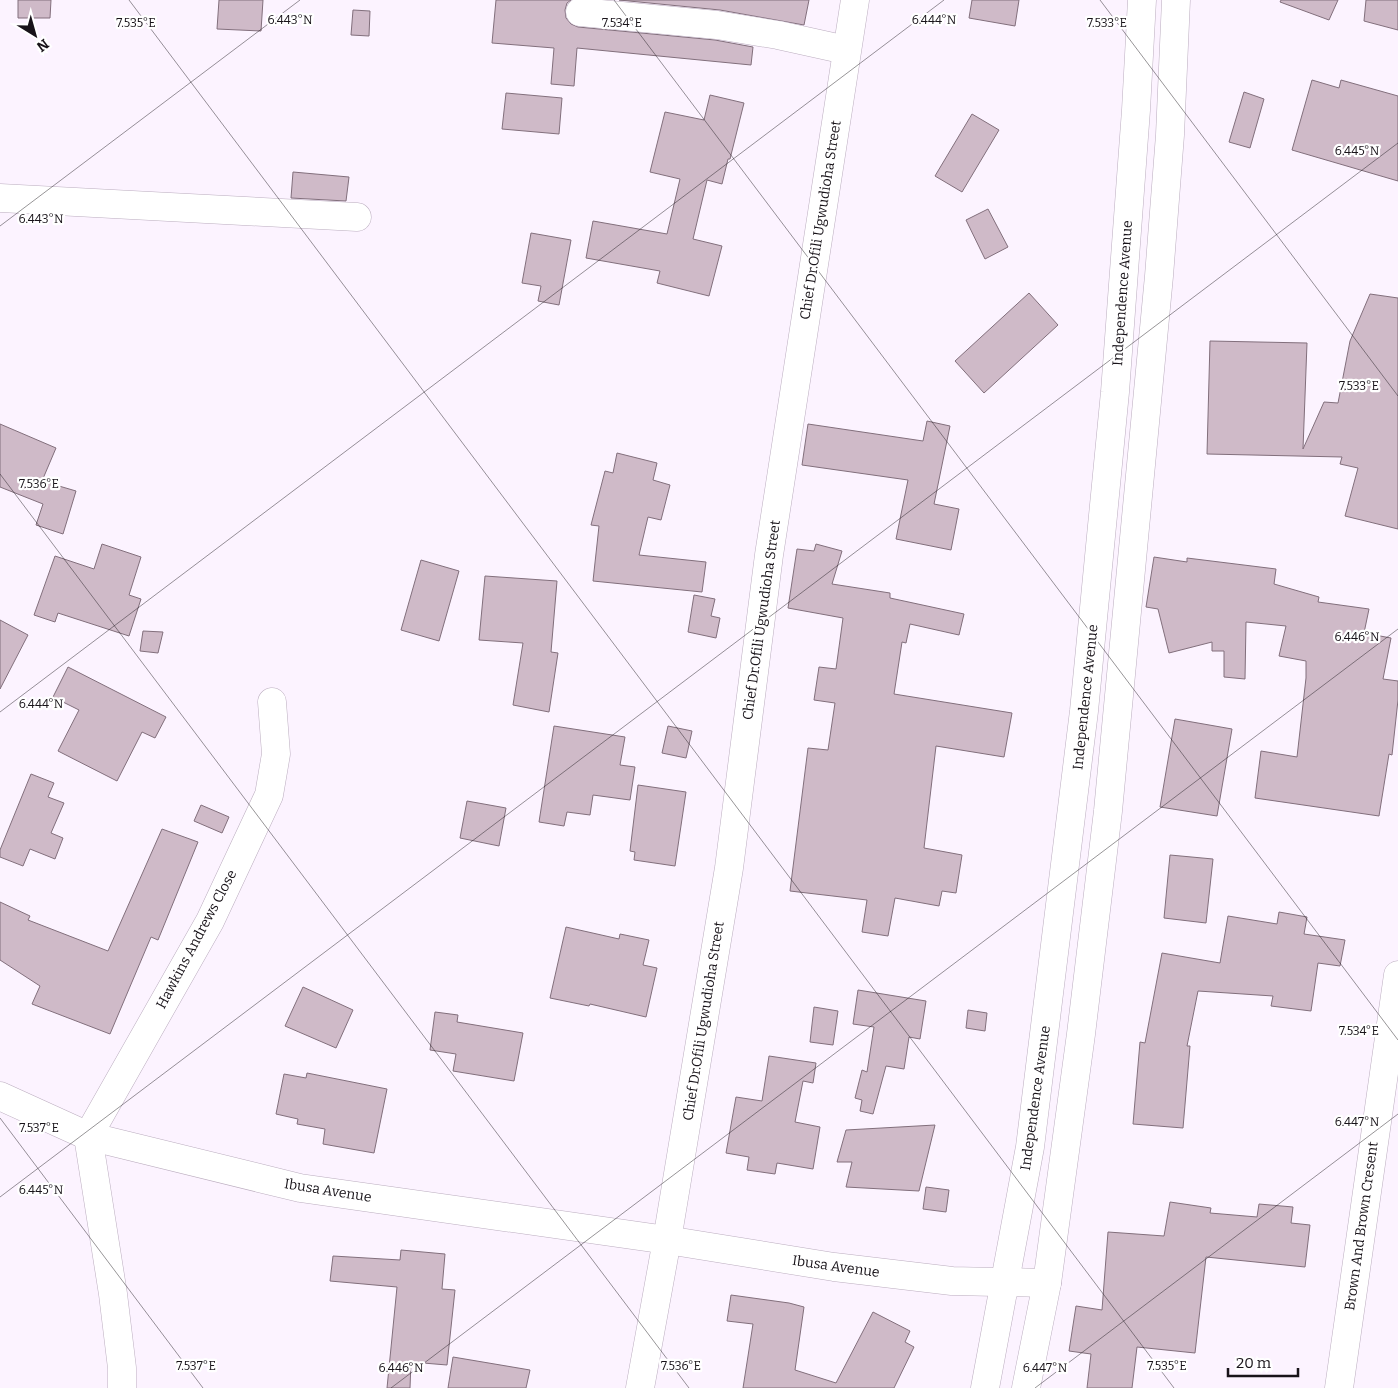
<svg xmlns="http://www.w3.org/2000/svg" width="1398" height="1388" font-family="Bitter,serif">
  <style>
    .building { fill: #cfbac8; stroke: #826f7c }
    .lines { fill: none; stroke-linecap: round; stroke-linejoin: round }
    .minor-casing { stroke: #bbadbf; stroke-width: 29 }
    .major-casing { stroke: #bbadbf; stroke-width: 29 }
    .minor { stroke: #fff; stroke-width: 28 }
    .major { stroke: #fff; stroke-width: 28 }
    .ticks { fill: none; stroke: #181319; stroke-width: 1; stroke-opacity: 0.45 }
    .labels { text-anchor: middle; stroke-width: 4.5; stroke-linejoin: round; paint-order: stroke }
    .street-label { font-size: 14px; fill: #181319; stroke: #fff }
    .ticks-label { font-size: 12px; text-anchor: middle; fill: #181319; stroke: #fff; stroke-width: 4.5; stroke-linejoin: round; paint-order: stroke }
  </style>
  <rect width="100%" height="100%" fill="#fcf3ff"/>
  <g class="building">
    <path d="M 18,0 L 51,0 L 50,18 L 18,18 Z"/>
    <path d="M 219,0 L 263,0 L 261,31 L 217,29 Z"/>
    <path d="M 496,0 L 571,0 L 567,3 L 565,10 L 566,18 L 571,24 L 578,27 L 715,40 L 753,47 L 751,65 L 577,48 L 574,86 L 551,84 L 554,48 L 492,43 Z"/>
    <path d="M 619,0 L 809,0 L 804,25 L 720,10 Z"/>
    <path d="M 972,0 L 1019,0 L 1015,26 L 969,18 Z"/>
    <path d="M 1281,0 L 1338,0 L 1329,20 L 1280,2 Z"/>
    <path d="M 1366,0 L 1398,0 L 1398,30 L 1364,21 Z"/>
    <path d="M 353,10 L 370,11 L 369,36 L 351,35 Z"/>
    <path d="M 1312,80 L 1339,88 L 1341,80 L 1398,96 L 1398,181 L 1292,150 Z"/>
    <path d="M 1244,92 L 1264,99 L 1250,148 L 1229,142 Z"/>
    <path d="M 506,93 L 562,98 L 559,134 L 502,129 Z"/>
    <path d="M 710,95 L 744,103 L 730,159 L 728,159 L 722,184 L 707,180 L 693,239 L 722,246 L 709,296 L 657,283 L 660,271 L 586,258 L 593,221 L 667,234 L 680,179 L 650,172 L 665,112 L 704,120 Z"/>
    <path d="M 972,114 L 999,130 L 962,192 L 935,176 Z"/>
    <path d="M 293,172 L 349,177 L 346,201 L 291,198 Z"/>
    <path d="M 988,209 L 1008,247 L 985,259 L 966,220 Z"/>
    <path d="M 531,233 L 571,240 L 559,305 L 538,301 L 541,286 L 522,283 Z"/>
    <path d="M 1029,293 L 1058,325 L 984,393 L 955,361 Z"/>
    <path d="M 1370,294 L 1398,298 L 1398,529 L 1345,516 L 1358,468 L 1340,464 L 1342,457 L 1207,454 L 1210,341 L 1307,343 L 1303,449 L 1324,402 L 1338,403 L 1350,341 Z"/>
    <path d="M 927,421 L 950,426 L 934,504 L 959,509 L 951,550 L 896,539 L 908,480 L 802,465 L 808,424 L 923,441 Z"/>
    <path d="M 0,424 L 56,448 L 42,481 L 76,491 L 63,534 L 36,525 L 43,504 L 0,487 Z"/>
    <path d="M 617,453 L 657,463 L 653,480 L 670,485 L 661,520 L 648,517 L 639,555 L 706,562 L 702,592 L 593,581 L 599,526 L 591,525 L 605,471 L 613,473 Z"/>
    <path d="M 102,544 L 141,557 L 129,595 L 141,599 L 129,636 L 58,613 L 55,622 L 34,615 L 55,556 L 94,569 Z"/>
    <path d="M 816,544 L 842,551 L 832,584 L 890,593 L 890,598 L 964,614 L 959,635 L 910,624 L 906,643 L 902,642 L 894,694 L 1012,713 L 1004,757 L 936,746 L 924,848 L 962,855 L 956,893 L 942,891 L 939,906 L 895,898 L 888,936 L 862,932 L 867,900 L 790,891 L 808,748 L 828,750 L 835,703 L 814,700 L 819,667 L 836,669 L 843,618 L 788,608 L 797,549 L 814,551 Z"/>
    <path d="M 1154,557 L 1187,562 L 1187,558 L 1276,569 L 1274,584 L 1319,597 L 1318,602 L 1369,609 L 1364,633 L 1391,638 L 1383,679 L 1398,681 L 1398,700 L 1392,755 L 1389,754 L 1379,816 L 1255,798 L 1261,751 L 1297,757 L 1306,678 L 1306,661 L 1279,656 L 1286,626 L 1246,622 L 1245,679 L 1224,677 L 1224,651 L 1212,651 L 1212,642 L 1169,653 L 1158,609 L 1146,607 Z"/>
    <path d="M 421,560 L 459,571 L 439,641 L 401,630 Z"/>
    <path d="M 485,576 L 557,581 L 551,652 L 558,653 L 549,712 L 513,705 L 523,643 L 479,640 Z"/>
    <path d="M 694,595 L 715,599 L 711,616 L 720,618 L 716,638 L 688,632 Z"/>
    <path d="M 0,620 L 28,635 L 0,689 Z"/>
    <path d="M 143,631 L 163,632 L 158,653 L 140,651 Z"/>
    <path d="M 68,667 L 166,717 L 155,738 L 142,732 L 117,781 L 58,751 L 79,710 L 53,697 Z"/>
    <path d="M 1175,719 L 1232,729 L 1217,816 L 1160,807 Z"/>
    <path d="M 554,726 L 625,737 L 620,765 L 635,767 L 630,800 L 593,795 L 590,815 L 567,812 L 564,826 L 539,822 Z"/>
    <path d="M 668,726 L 692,731 L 686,758 L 662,753 Z"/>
    <path d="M 31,774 L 54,783 L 48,797 L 64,803 L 51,833 L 63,838 L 55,859 L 30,849 L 23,866 L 0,857 L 0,850 Z"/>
    <path d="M 638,785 L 686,792 L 675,866 L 634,860 L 635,852 L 630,851 Z"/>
    <path d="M 467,801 L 506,808 L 499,846 L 460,838 Z"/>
    <path d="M 201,805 L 229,817 L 222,833 L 194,821 Z"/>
    <path d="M 162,829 L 198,842 L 158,940 L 151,937 L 110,1034 L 32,1004 L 40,986 L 0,960 L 0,902 L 30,916 L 28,920 L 108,951 Z"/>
    <path d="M 1170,855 L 1213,859 L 1206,923 L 1164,918 Z"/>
    <path d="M 1279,912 L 1307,917 L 1304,934 L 1345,940 L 1340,966 L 1318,963 L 1311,1011 L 1271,1006 L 1273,996 L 1198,991 L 1187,1046 L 1190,1046 L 1183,1128 L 1133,1124 L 1140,1042 L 1145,1043 L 1162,953 L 1220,963 L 1228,916 L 1277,924 Z"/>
    <path d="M 566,927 L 619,939 L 620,934 L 649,940 L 643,965 L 657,968 L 646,1017 L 590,1004 L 589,1006 L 550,998 Z"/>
    <path d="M 303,987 L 353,1010 L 336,1048 L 285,1026 Z"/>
    <path d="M 858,990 L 926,1001 L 920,1039 L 909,1037 L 904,1069 L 886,1066 L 873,1114 L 860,1111 L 862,1100 L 855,1098 L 862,1070 L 867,1072 L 874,1027 L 853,1024 Z"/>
    <path d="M 814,1007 L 838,1011 L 833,1045 L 810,1042 Z"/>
    <path d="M 968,1010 L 987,1013 L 985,1031 L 966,1028 Z"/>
    <path d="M 435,1012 L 458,1015 L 457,1022 L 523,1033 L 514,1081 L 453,1071 L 456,1054 L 430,1050 Z"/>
    <path d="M 769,1056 L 816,1063 L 813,1083 L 803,1081 L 795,1122 L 820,1127 L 813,1169 L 777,1163 L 775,1174 L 747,1170 L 749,1157 L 726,1153 L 736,1097 L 762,1101 Z"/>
    <path d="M 307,1073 L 387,1089 L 374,1153 L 323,1144 L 325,1129 L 297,1124 L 298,1119 L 276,1114 L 284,1074 L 306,1078 Z"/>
    <path d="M 935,1125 L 919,1191 L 846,1187 L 852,1162 L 837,1162 L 846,1130 Z"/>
    <path d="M 926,1187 L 949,1190 L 946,1212 L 923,1209 Z"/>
    <path d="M 1170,1202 L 1211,1208 L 1210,1213 L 1257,1217 L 1259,1204 L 1293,1207 L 1291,1223 L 1310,1225 L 1305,1267 L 1206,1257 L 1195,1353 L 1137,1347 L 1132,1388 L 1087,1388 L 1091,1354 L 1069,1351 L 1076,1306 L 1102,1310 L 1108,1232 L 1164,1236 Z"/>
    <path d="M 401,1250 L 445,1254 L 442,1289 L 455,1290 L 447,1365 L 411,1362 L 410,1388 L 387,1388 L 397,1287 L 330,1281 L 333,1256 L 400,1260 Z"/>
    <path d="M 731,1295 L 789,1303 L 804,1307 L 795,1370 L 836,1383 L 873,1312 L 910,1331 L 905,1342 L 914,1347 L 894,1388 L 743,1388 L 753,1324 L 727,1321 Z"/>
    <path d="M 453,1357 L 530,1370 L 526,1388 L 448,1388 Z"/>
  </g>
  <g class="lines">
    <g class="minor-casing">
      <g id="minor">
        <path d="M 580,12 L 717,25 L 778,35 L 846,50"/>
        <path d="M 0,198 L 357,217"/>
        <path d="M 0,1096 L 88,1136 L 300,1188 L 667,1240 L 834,1267 L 952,1281 L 1047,1283"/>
        <path d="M 122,1388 L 122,1368 L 113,1294 L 88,1136 L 210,921 L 269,795 L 276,754 L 272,702"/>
        <path d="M 640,1388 L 667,1240 L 729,868 L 769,555 L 855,0"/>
        <path d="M 1339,1388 L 1398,975"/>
      </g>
    </g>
    <g class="major-casing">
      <g id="major">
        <path d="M 985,1388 L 1030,1147 L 1084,711 L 1115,392 L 1136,110 L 1142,0"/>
        <path d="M 1026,1388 L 1047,1283 L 1081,1034 L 1108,811 L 1159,276 L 1170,135 L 1176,0"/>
      </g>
    </g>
    <use href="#minor" class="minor"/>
    <use href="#major" class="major"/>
  </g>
  <path class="ticks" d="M 129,0 L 1174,1388M 614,0 L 1398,1040M 1100,0 L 1398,396M 0,226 L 300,0M 0,474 L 689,1388M 0,712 L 944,0M 0,1118 L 203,1388M 0,1197 L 1398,143M 391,1388 L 1398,629M 1035,1388 L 1398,1114"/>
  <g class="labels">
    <g class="street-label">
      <text transform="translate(820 220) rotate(-81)" y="5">Chief Dr.Ofili Ugwudioha Street</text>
      <text transform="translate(1122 293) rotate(-86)" y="5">Independence Avenue</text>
      <text transform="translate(761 620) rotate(-82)" y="5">Chief Dr.Ofili Ugwudioha Street</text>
      <text transform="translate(1085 697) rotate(-84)" y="5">Independence Avenue</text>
      <text transform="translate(196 939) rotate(-62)" y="5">Hawkins Andrews Close</text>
      <text transform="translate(703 1021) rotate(-81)" y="5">Chief Dr.Ofili Ugwudioha Street</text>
      <text transform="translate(1035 1098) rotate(-82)" y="5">Independence Avenue</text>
      <text transform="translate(328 1190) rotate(9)" y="5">Ibusa Avenue</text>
      <text transform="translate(1361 1226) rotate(-82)" y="5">Brown And Brown Cresent</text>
      <text transform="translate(836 1266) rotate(8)" y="5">Ibusa Avenue</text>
    </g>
  </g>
  <g class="ticks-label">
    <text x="290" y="24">6.443°N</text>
    <text x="934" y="24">6.444°N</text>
    <text x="136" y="27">7.535°E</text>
    <text x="622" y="27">7.534°E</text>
    <text x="1107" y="27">7.533°E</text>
    <text x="1357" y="155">6.445°N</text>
    <text x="41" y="223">6.443°N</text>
    <text x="1359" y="390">7.533°E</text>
    <text x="39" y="488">7.536°E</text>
    <text x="1357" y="641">6.446°N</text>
    <text x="41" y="708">6.444°N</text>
    <text x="1359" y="1035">7.534°E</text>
    <text x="1357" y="1126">6.447°N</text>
    <text x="39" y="1132">7.537°E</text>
    <text x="41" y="1194">6.445°N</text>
    <text x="196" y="1370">7.537°E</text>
    <text x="681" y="1370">7.536°E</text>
    <text x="1167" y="1370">7.535°E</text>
    <text x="401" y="1372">6.446°N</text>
    <text x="1045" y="1372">6.447°N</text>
  </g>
  <g transform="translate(35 35) rotate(143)" stroke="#ffffff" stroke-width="4" paint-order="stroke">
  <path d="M0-4L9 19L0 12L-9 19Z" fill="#181319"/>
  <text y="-8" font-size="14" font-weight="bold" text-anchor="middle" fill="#181319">N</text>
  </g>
  <path d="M1228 1368v8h70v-8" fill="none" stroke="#181319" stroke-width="2.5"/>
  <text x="1236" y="1368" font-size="15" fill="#181319" stroke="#ffffff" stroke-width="4" paint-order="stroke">20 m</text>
</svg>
